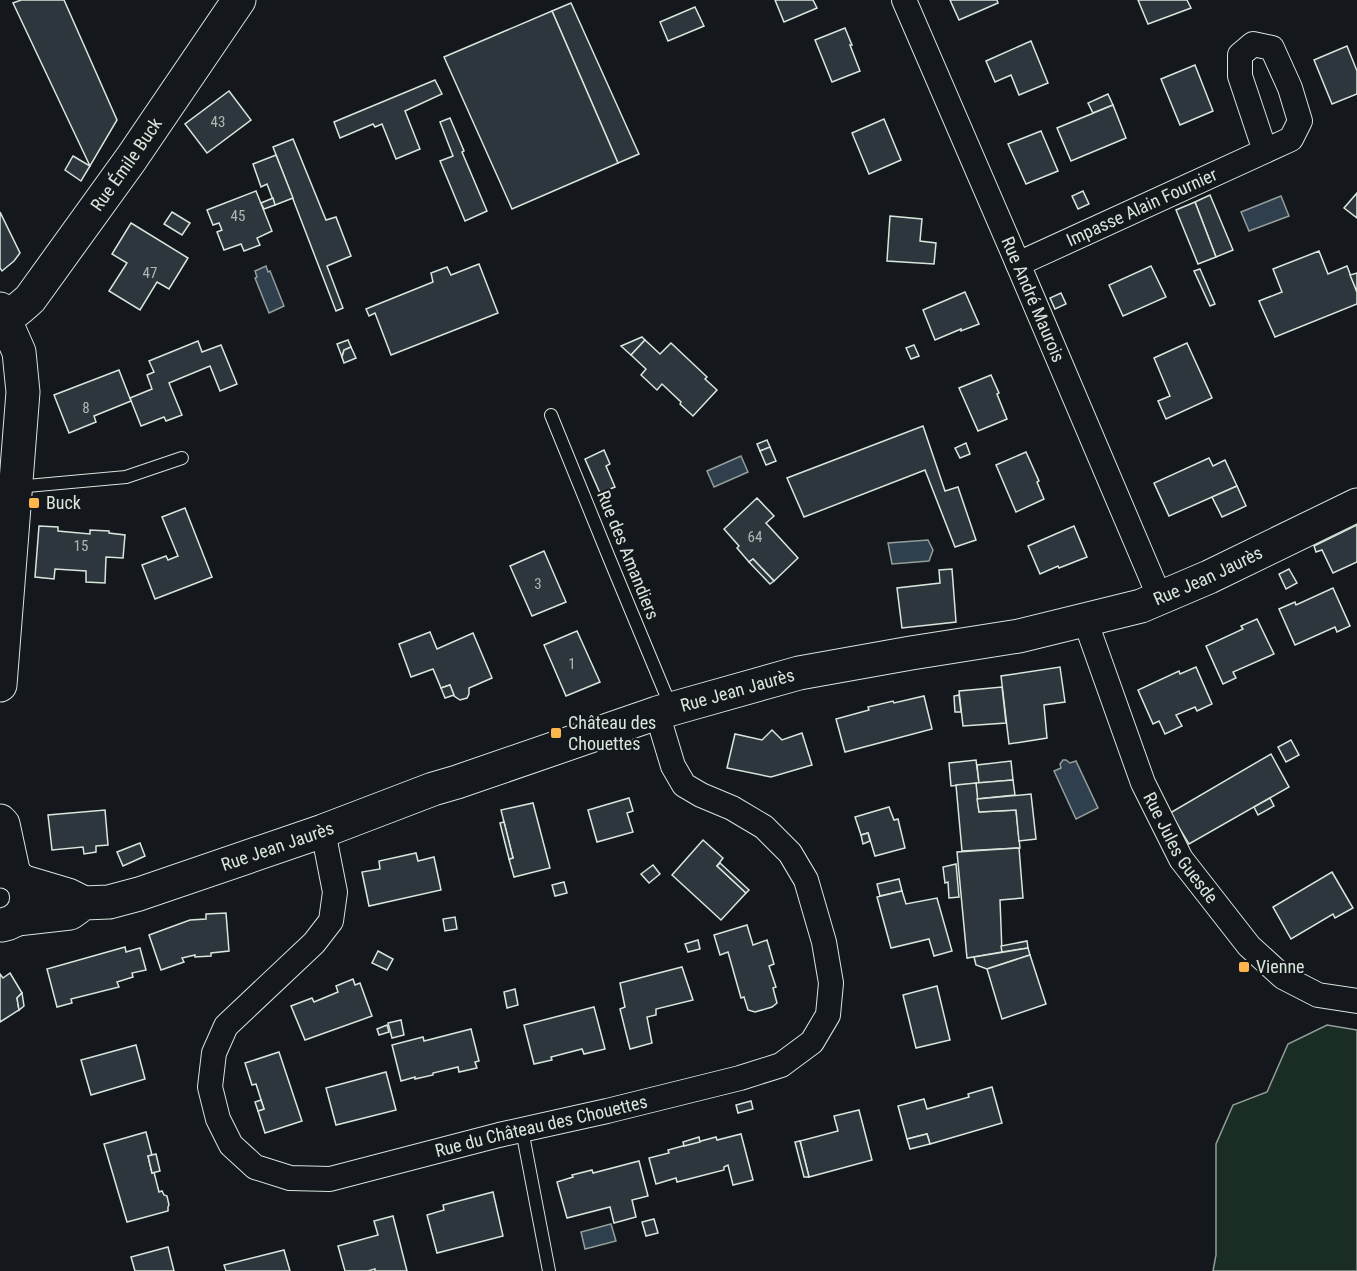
<svg xmlns="http://www.w3.org/2000/svg" width="1357" height="1271" font-family="'Roboto Condensed',sans-serif">
  <style>
    .green { fill: #1a2d24; stroke: #939e99; stroke-width: 1.5 }
    .water { fill: #2f3f4d; stroke: #939e99; stroke-width: 1.5 }
    .building { fill: #2c363c; stroke: #d8e6dc; stroke-width: 1.5 }
    .lines { fill: none; stroke-linecap: round; stroke-linejoin: round }
    .lane-casing { stroke: #d8e6dc; stroke-width: 14 }
    .street-casing { stroke: #d8e6dc; stroke-width: 26 }
    .secondary-casing { stroke: #d8e6dc; stroke-width: 35 }
    .lane { stroke: #14181c; stroke-width: 12 }
    .street { stroke: #14181c; stroke-width: 24 }
    .secondary { stroke: #14181c; stroke-width: 33 }
    .poi-dot { fill: #ffb74d; stroke: #14181c; stroke-width: 2 }
    .labels { text-anchor: middle; stroke-width: 4.5; stroke-linejoin: round; paint-order: stroke }
    .number-label { font-size: 15px; fill: #adbab4 }
    .street-label { font-size: 18px; fill: #d8e6dc; stroke: #14181c }
    .poi-label { font-size: 18px; fill: #d8e6dc; stroke: #14181c; text-anchor: start }
  </style>
  <rect width="100%" height="100%" fill="#14181c"/>
  <path class="green" d="M 1327,1025 L 1357,1030 L 1357,1271 L 1213,1271 L 1216,1255 L 1216,1144 L 1233,1105 L 1267,1092 L 1288,1044 Z"/>
  <g class="water">
    <path d="M 1281,196 L 1289,216 L 1249,231 L 1241,212 Z"/>
    <path d="M 266,266 L 268,272 L 270,271 L 284,306 L 269,313 L 255,278 L 257,277 L 255,271 Z"/>
    <path d="M 741,456 L 748,472 L 714,487 L 707,471 Z"/>
    <path d="M 928,540 L 933,550 L 929,561 L 892,564 L 888,543 Z"/>
    <path d="M 1063,760 L 1066,760 L 1070,763 L 1076,761 L 1098,808 L 1076,819 L 1054,771 L 1061,768 L 1060,764 Z"/>
    <path d="M 611,1224 L 616,1241 L 585,1249 L 581,1232 Z"/>
  </g>
  <g class="building">
    <path d="M 21,0 L 64,0 L 117,120 L 90,166 L 13,3 Z"/>
    <path d="M 775,0 L 813,0 L 817,8 L 784,22 Z"/>
    <path d="M 950,0 L 997,0 L 998,3 L 959,20 Z"/>
    <path d="M 1138,0 L 1187,0 L 1191,8 L 1148,24 Z"/>
    <path d="M 571,3 L 639,154 L 618,163 L 552,11 Z"/>
    <path d="M 695,7 L 704,26 L 668,41 L 660,22 Z"/>
    <path d="M 552,11 L 618,163 L 512,209 L 444,57 Z"/>
    <path d="M 845,28 L 852,45 L 850,45 L 860,71 L 832,82 L 815,40 Z"/>
    <path d="M 1031,41 L 1048,83 L 1019,95 L 1011,75 L 995,82 L 986,61 Z"/>
    <path d="M 1347,46 L 1357,71 L 1357,94 L 1332,104 L 1314,60 Z"/>
    <path d="M 1195,65 L 1213,111 L 1180,125 L 1161,79 Z"/>
    <path d="M 435,80 L 442,94 L 405,111 L 420,149 L 396,159 L 382,124 L 375,127 L 373,124 L 340,138 L 334,122 Z"/>
    <path d="M 229,91 L 251,120 L 207,153 L 185,124 Z"/>
    <path d="M 1108,94 L 1113,105 L 1093,113 L 1088,103 Z"/>
    <path d="M 1113,105 L 1126,138 L 1071,161 L 1057,128 Z"/>
    <path d="M 450,118 L 464,151 L 462,152 L 487,211 L 465,221 L 440,161 L 453,156 L 440,122 Z"/>
    <path d="M 884,119 L 901,160 L 869,174 L 852,133 Z"/>
    <path d="M 1041,131 L 1058,171 L 1026,184 L 1008,144 Z"/>
    <path d="M 293,139 L 326,220 L 336,217 L 351,256 L 327,266 L 343,308 L 336,311 L 273,147 Z"/>
    <path d="M 276,155 L 293,198 L 275,205 L 267,184 L 261,187 L 253,164 Z"/>
    <path d="M 73,156 L 90,166 L 81,181 L 65,170 Z"/>
    <path d="M 256,191 L 272,231 L 257,238 L 260,245 L 244,251 L 241,244 L 224,250 L 217,232 L 222,230 L 219,223 L 213,225 L 207,210 Z"/>
    <path d="M 1083,191 L 1089,204 L 1078,209 L 1072,196 Z"/>
    <path d="M 1357,193 L 1357,218 L 1344,208 Z"/>
    <path d="M 1210,195 L 1233,250 L 1216,257 L 1195,202 Z"/>
    <path d="M 273,198 L 275,205 L 264,209 L 261,203 Z"/>
    <path d="M 1195,202 L 1216,257 L 1198,264 L 1176,210 Z"/>
    <path d="M 0,212 L 20,253 L 14,261 L 2,271 L 0,268 Z"/>
    <path d="M 172,212 L 190,223 L 182,235 L 164,224 Z"/>
    <path d="M 890,216 L 922,219 L 920,241 L 936,243 L 934,264 L 887,261 Z"/>
    <path d="M 131,223 L 188,258 L 169,289 L 157,282 L 140,310 L 109,291 L 127,263 L 112,254 Z"/>
    <path d="M 1319,251 L 1328,274 L 1347,266 L 1357,292 L 1357,304 L 1275,337 L 1259,301 L 1282,292 L 1273,269 Z"/>
    <path d="M 479,264 L 498,313 L 391,355 L 375,313 L 369,316 L 366,309 L 433,282 L 431,273 L 447,267 L 451,275 Z"/>
    <path d="M 1151,266 L 1166,297 L 1123,316 L 1109,285 Z"/>
    <path d="M 1200,269 L 1215,304 L 1210,306 L 1194,271 Z"/>
    <path d="M 1357,273 L 1357,292 L 1350,275 Z"/>
    <path d="M 965,292 L 979,324 L 961,331 L 961,329 L 935,340 L 923,310 Z"/>
    <path d="M 1061,293 L 1066,304 L 1055,309 L 1050,298 Z"/>
    <path d="M 642,337 L 645,340 L 631,355 L 621,346 Z"/>
    <path d="M 348,340 L 351,347 L 344,350 L 342,357 L 337,344 Z"/>
    <path d="M 645,340 L 660,354 L 671,343 L 707,377 L 705,379 L 717,390 L 693,416 L 680,404 L 681,402 L 662,384 L 657,390 L 641,375 L 646,369 L 631,355 Z"/>
    <path d="M 198,341 L 202,352 L 221,345 L 237,384 L 220,391 L 210,366 L 169,383 L 182,415 L 166,421 L 164,417 L 141,426 L 130,398 L 152,389 L 147,375 L 154,372 L 149,361 Z"/>
    <path d="M 1187,343 L 1212,398 L 1166,419 L 1158,401 L 1170,396 L 1154,358 Z"/>
    <path d="M 914,345 L 919,356 L 911,359 L 906,348 Z"/>
    <path d="M 351,347 L 356,358 L 344,363 L 342,357 L 344,350 Z"/>
    <path d="M 119,370 L 131,401 L 94,416 L 96,422 L 69,433 L 54,395 Z"/>
    <path d="M 991,375 L 999,393 L 997,394 L 1007,419 L 978,431 L 959,388 Z"/>
    <path d="M 923,426 L 945,491 L 958,487 L 976,540 L 955,547 L 925,470 L 804,517 L 787,478 Z"/>
    <path d="M 767,440 L 770,447 L 760,451 L 757,444 Z"/>
    <path d="M 966,443 L 970,454 L 960,458 L 955,448 Z"/>
    <path d="M 770,447 L 776,461 L 766,465 L 760,451 Z"/>
    <path d="M 604,450 L 610,464 L 606,466 L 615,487 L 600,493 L 585,459 Z"/>
    <path d="M 1026,452 L 1039,481 L 1037,482 L 1044,499 L 1016,512 L 996,465 Z"/>
    <path d="M 1209,458 L 1213,466 L 1225,460 L 1237,486 L 1169,516 L 1154,483 Z"/>
    <path d="M 1237,486 L 1246,506 L 1222,517 L 1212,497 Z"/>
    <path d="M 757,498 L 774,516 L 766,523 L 798,558 L 774,581 L 753,559 L 749,562 L 737,548 L 739,546 L 724,529 Z"/>
    <path d="M 185,508 L 212,577 L 155,599 L 142,565 L 166,556 L 168,560 L 178,556 L 162,517 Z"/>
    <path d="M 1357,525 L 1357,562 L 1333,573 L 1322,550 L 1316,552 L 1314,546 Z"/>
    <path d="M 39,526 L 58,527 L 58,531 L 90,534 L 90,530 L 109,531 L 109,533 L 125,535 L 123,558 L 106,557 L 105,583 L 86,582 L 86,571 L 55,569 L 54,579 L 35,577 Z"/>
    <path d="M 1074,526 L 1087,557 L 1059,568 L 1058,566 L 1040,574 L 1028,546 Z"/>
    <path d="M 544,551 L 566,602 L 532,616 L 510,566 Z"/>
    <path d="M 753,559 L 774,581 L 770,584 L 749,562 Z"/>
    <path d="M 952,569 L 956,622 L 902,628 L 897,588 L 940,583 L 939,570 Z"/>
    <path d="M 1289,569 L 1297,583 L 1286,589 L 1279,574 Z"/>
    <path d="M 1333,588 L 1350,626 L 1337,632 L 1335,627 L 1295,645 L 1279,609 L 1295,602 L 1296,605 Z"/>
    <path d="M 1257,619 L 1274,654 L 1233,672 L 1236,678 L 1223,684 L 1206,646 L 1243,629 L 1241,626 Z"/>
    <path d="M 577,631 L 600,682 L 566,696 L 544,645 Z"/>
    <path d="M 430,632 L 437,649 L 473,633 L 492,678 L 469,688 L 469,694 L 467,698 L 460,700 L 454,696 L 450,685 L 441,688 L 433,669 L 411,677 L 399,644 Z"/>
    <path d="M 1060,667 L 1065,702 L 1044,705 L 1047,738 L 1009,744 L 1001,676 Z"/>
    <path d="M 1196,667 L 1212,704 L 1197,711 L 1195,707 L 1176,715 L 1182,726 L 1165,734 L 1159,721 L 1153,724 L 1138,690 L 1179,671 L 1180,674 Z"/>
    <path d="M 450,685 L 454,695 L 445,698 L 441,688 Z"/>
    <path d="M 1002,687 L 1006,723 L 963,726 L 959,691 Z"/>
    <path d="M 959,695 L 961,712 L 955,712 L 954,696 Z"/>
    <path d="M 924,696 L 932,729 L 845,752 L 836,719 L 869,710 L 868,707 L 893,701 L 894,703 Z"/>
    <path d="M 772,730 L 782,740 L 802,733 L 812,765 L 771,777 L 727,768 L 735,734 L 762,740 Z"/>
    <path d="M 1291,740 L 1299,755 L 1286,762 L 1278,747 Z"/>
    <path d="M 1271,754 L 1289,787 L 1189,844 L 1170,813 Z"/>
    <path d="M 976,760 L 979,783 L 951,786 L 949,763 Z"/>
    <path d="M 1011,761 L 1013,780 L 979,783 L 977,765 Z"/>
    <path d="M 1013,780 L 1015,795 L 977,799 L 976,783 Z"/>
    <path d="M 976,783 L 979,812 L 1016,810 L 1020,848 L 962,851 L 956,785 Z"/>
    <path d="M 1031,794 L 1036,839 L 1019,841 L 1016,810 L 979,812 L 977,799 Z"/>
    <path d="M 629,798 L 633,811 L 627,813 L 633,832 L 597,842 L 588,810 Z"/>
    <path d="M 1270,798 L 1274,806 L 1258,815 L 1254,807 Z"/>
    <path d="M 533,803 L 550,868 L 514,877 L 509,859 L 513,858 L 501,810 Z"/>
    <path d="M 889,807 L 894,820 L 898,819 L 905,848 L 875,856 L 868,833 L 861,835 L 855,817 Z"/>
    <path d="M 105,810 L 108,845 L 96,846 L 96,852 L 84,854 L 83,847 L 52,850 L 48,815 Z"/>
    <path d="M 504,822 L 513,858 L 509,859 L 500,823 Z"/>
    <path d="M 868,833 L 870,841 L 863,844 L 861,835 Z"/>
    <path d="M 703,840 L 723,858 L 717,866 L 746,893 L 721,920 L 672,875 Z"/>
    <path d="M 140,843 L 145,856 L 123,866 L 117,852 Z"/>
    <path d="M 1019,848 L 1023,898 L 1000,900 L 1002,952 L 967,958 L 957,852 Z"/>
    <path d="M 416,853 L 418,861 L 434,857 L 441,890 L 369,906 L 362,872 L 380,869 L 379,861 Z"/>
    <path d="M 720,863 L 749,890 L 746,893 L 717,866 Z"/>
    <path d="M 956,864 L 959,897 L 949,898 L 948,882 L 945,883 L 943,867 Z"/>
    <path d="M 653,865 L 660,874 L 649,883 L 641,874 Z"/>
    <path d="M 1332,872 L 1353,908 L 1335,918 L 1333,914 L 1291,939 L 1273,907 Z"/>
    <path d="M 899,879 L 902,891 L 880,896 L 877,884 Z"/>
    <path d="M 564,882 L 567,893 L 555,896 L 552,885 Z"/>
    <path d="M 902,891 L 906,904 L 937,898 L 952,951 L 934,956 L 929,939 L 891,948 L 877,897 Z"/>
    <path d="M 226,913 L 229,951 L 211,953 L 211,956 L 195,957 L 195,955 L 182,958 L 184,962 L 161,970 L 149,935 L 190,920 L 206,919 L 206,914 Z"/>
    <path d="M 455,917 L 457,929 L 445,931 L 443,919 Z"/>
    <path d="M 747,925 L 753,945 L 767,940 L 774,964 L 769,966 L 776,987 L 773,988 L 777,1003 L 772,1007 L 755,1012 L 748,1010 L 744,997 L 741,998 L 728,952 L 720,955 L 714,935 Z"/>
    <path d="M 698,940 L 700,949 L 688,952 L 685,944 Z"/>
    <path d="M 1027,941 L 1028,948 L 1002,952 L 1001,946 Z"/>
    <path d="M 125,947 L 126,952 L 140,948 L 146,970 L 132,973 L 133,977 L 117,982 L 119,987 L 71,999 L 72,1003 L 57,1007 L 47,969 Z"/>
    <path d="M 1028,948 L 1030,955 L 987,969 L 976,965 L 974,957 Z"/>
    <path d="M 378,951 L 393,959 L 387,970 L 372,963 Z"/>
    <path d="M 1030,955 L 1046,1004 L 1002,1019 L 987,969 Z"/>
    <path d="M 682,967 L 693,1000 L 656,1009 L 656,1015 L 647,1017 L 652,1043 L 630,1049 L 620,1009 L 625,1007 L 620,983 Z"/>
    <path d="M 10,973 L 22,993 L 17,998 L 19,1010 L 0,1022 L 0,974 L 3,978 Z"/>
    <path d="M 353,979 L 355,985 L 360,983 L 372,1016 L 305,1040 L 291,1006 L 312,998 L 314,1002 L 338,992 L 336,986 Z"/>
    <path d="M 937,986 L 950,1040 L 916,1048 L 903,995 Z"/>
    <path d="M 515,989 L 518,1005 L 507,1008 L 504,992 Z"/>
    <path d="M 22,993 L 24,1006 L 19,1010 L 17,998 Z"/>
    <path d="M 594,1007 L 605,1049 L 584,1054 L 582,1049 L 551,1057 L 552,1060 L 534,1064 L 524,1025 Z"/>
    <path d="M 401,1020 L 404,1035 L 392,1038 L 388,1023 Z"/>
    <path d="M 387,1025 L 389,1032 L 379,1035 L 377,1029 Z"/>
    <path d="M 471,1029 L 479,1061 L 475,1062 L 477,1068 L 459,1072 L 458,1067 L 433,1073 L 433,1075 L 415,1079 L 415,1077 L 401,1081 L 392,1045 L 423,1037 L 424,1041 Z"/>
    <path d="M 136,1045 L 145,1079 L 91,1095 L 81,1060 Z"/>
    <path d="M 279,1052 L 302,1121 L 265,1133 L 258,1111 L 264,1109 L 256,1084 L 252,1085 L 245,1063 Z"/>
    <path d="M 386,1072 L 396,1110 L 336,1125 L 326,1088 Z"/>
    <path d="M 992,1087 L 1002,1123 L 930,1144 L 927,1134 L 907,1139 L 898,1106 L 924,1099 L 927,1109 L 969,1097 L 968,1094 Z"/>
    <path d="M 261,1100 L 264,1109 L 258,1111 L 255,1102 Z"/>
    <path d="M 751,1101 L 753,1109 L 738,1113 L 736,1105 Z"/>
    <path d="M 859,1110 L 872,1160 L 809,1177 L 800,1141 L 838,1131 L 834,1116 Z"/>
    <path d="M 146,1132 L 152,1155 L 148,1156 L 152,1173 L 154,1172 L 159,1192 L 162,1191 L 164,1195 L 167,1196 L 169,1205 L 168,1207 L 168,1211 L 127,1222 L 104,1144 Z"/>
    <path d="M 741,1134 L 753,1180 L 733,1185 L 728,1165 L 724,1167 L 724,1170 L 677,1182 L 676,1178 L 656,1184 L 649,1158 L 669,1153 L 668,1150 L 716,1137 L 717,1140 Z"/>
    <path d="M 927,1134 L 930,1144 L 910,1149 L 907,1139 Z"/>
    <path d="M 699,1137 L 700,1142 L 684,1146 L 683,1142 Z"/>
    <path d="M 800,1141 L 809,1177 L 804,1177 L 795,1142 Z"/>
    <path d="M 156,1154 L 160,1171 L 152,1173 L 148,1156 Z"/>
    <path d="M 639,1161 L 648,1196 L 632,1200 L 636,1217 L 614,1223 L 610,1207 L 567,1218 L 557,1182 L 573,1177 L 572,1175 L 592,1170 L 593,1173 Z"/>
    <path d="M 493,1192 L 503,1236 L 437,1253 L 427,1215 L 444,1210 L 443,1205 Z"/>
    <path d="M 393,1216 L 407,1271 L 375,1271 L 375,1269 L 368,1271 L 345,1271 L 338,1246 L 378,1235 L 374,1221 Z"/>
    <path d="M 654,1219 L 658,1233 L 646,1236 L 642,1222 Z"/>
    <path d="M 168,1247 L 174,1271 L 135,1271 L 131,1257 Z"/>
    <path d="M 284,1250 L 290,1271 L 226,1271 L 224,1265 Z"/>
  </g>
  <g class="lines">
    <g class="lane-casing">
      <g id="lane">
        <path d="M 551,415 L 610,560 L 671,707"/>
        <path d="M 16,487 L 126,477 L 182,458"/>
        <path d="M 522,1130 L 549,1271"/>
      </g>
    </g>
    <g class="street-casing">
      <g id="street">
        <path id="s1" d="M 904,0 L 1018,264 L 1160,598"/>
        <path id="s2" d="M 1018,264 L 1291,139 L 1300,121 L 1290,88 L 1272,48 L 1253,44 L 1240,55 L 1240,76 L 1265,151"/>
        <path id="s3" d="M 1085,620 L 1143,783 L 1181,859 L 1249,946 L 1283,977 L 1318,995 L 1357,1001"/>
        <path id="s4" d="M 323,831 L 335,892 L 331,921 L 314,943 L 226,1026 L 214,1053 L 210,1087 L 218,1119 L 231,1145 L 255,1167 L 290,1178 L 330,1179 L 499,1135 L 607,1111 L 740,1078 L 781,1065 L 812,1042 L 828,1015 L 831,983 L 824,942 L 806,880 L 790,853 L 764,827 L 732,808 L 701,795 L 684,785 L 673,766 L 657,713"/>
      </g>
    </g>
    <g class="secondary-casing">
      <g id="secondary">
        <path d="M 0,309 L 19,352 L 23,392 L 0,685"/>
        <path id="s5" d="M 0,319 C 12,316 21,307 30,299 L 131,159 L 239,0"/>
        <path d="M 0,821 L 3,824 L 14,875"/>
        <path d="M 0,871 C 33,871 37,919 2,925"/>
        <path d="M 21,881 L 68,895 L 84,903"/>
        <path id="s6" d="M 17,919 L 70,913 L 84,903 L 109,902 L 139,894 L 323,831 L 433,789 L 457,782 L 657,713 L 799,673 L 911,653 L 1019,636 L 1141,606 L 1209,577 L 1357,505"/>
      </g>
    </g>
    <use href="#lane" class="lane"/>
    <use href="#street" class="street"/>
    <use href="#secondary" class="secondary"/>
  </g>
  <g class="poi-dot">
    <rect x="28" y="497" width="12" height="12" rx="3"/>
    <rect x="550" y="727" width="12" height="12" rx="3"/>
    <rect x="1238" y="961" width="12" height="12" rx="3"/>
  </g>
  <g class="labels">
    <g class="number-label">
      <text x="218" y="127">43</text>
      <text x="238" y="221">45</text>
      <text x="150" y="278">47</text>
      <text x="86" y="413">8</text>
      <text x="755" y="542">64</text>
      <text x="81" y="551">15</text>
      <text x="538" y="589">3</text>
      <text x="572" y="669">1</text>
    </g>
    <g class="street-label">
      <text dy="6" stroke="none"><textPath href="#s5" startOffset="202">Rue Émile Buck</textPath></text>
      <text dy="6" stroke="none"><textPath href="#s2" startOffset="136">Impasse Alain Fournier</textPath></text>
      <text dy="6" stroke="none"><textPath href="#s1" startOffset="326">Rue André Maurois</textPath></text>
      <text transform="translate(628 555) rotate(68)" y="6">Rue des Amandiers</text>
      <text dy="6" stroke="none"><textPath href="#s6" startOffset="1245">Rue Jean Jaurès</textPath></text>
      <text dy="6" stroke="none"><textPath href="#s6" startOffset="759">Rue Jean Jaurès</textPath></text>
      <text dy="6" stroke="none"><textPath href="#s6" startOffset="273">Rue Jean Jaurès</textPath></text>
      <text dy="6" stroke="none"><textPath href="#s3" startOffset="248">Rue Jules Guesde</textPath></text>
      <text dy="6" stroke="none"><textPath href="#s4" startOffset="693">Rue du Château des Chouettes</textPath></text>
    </g>
    <g class="poi-label">
      <text x="46" y="509">Buck</text>
      <text x="568" y="729">Château des<tspan x="568" dy="21">Chouettes</tspan></text>
      <text x="1256" y="973">Vienne</text>
    </g>
  </g>
</svg>
